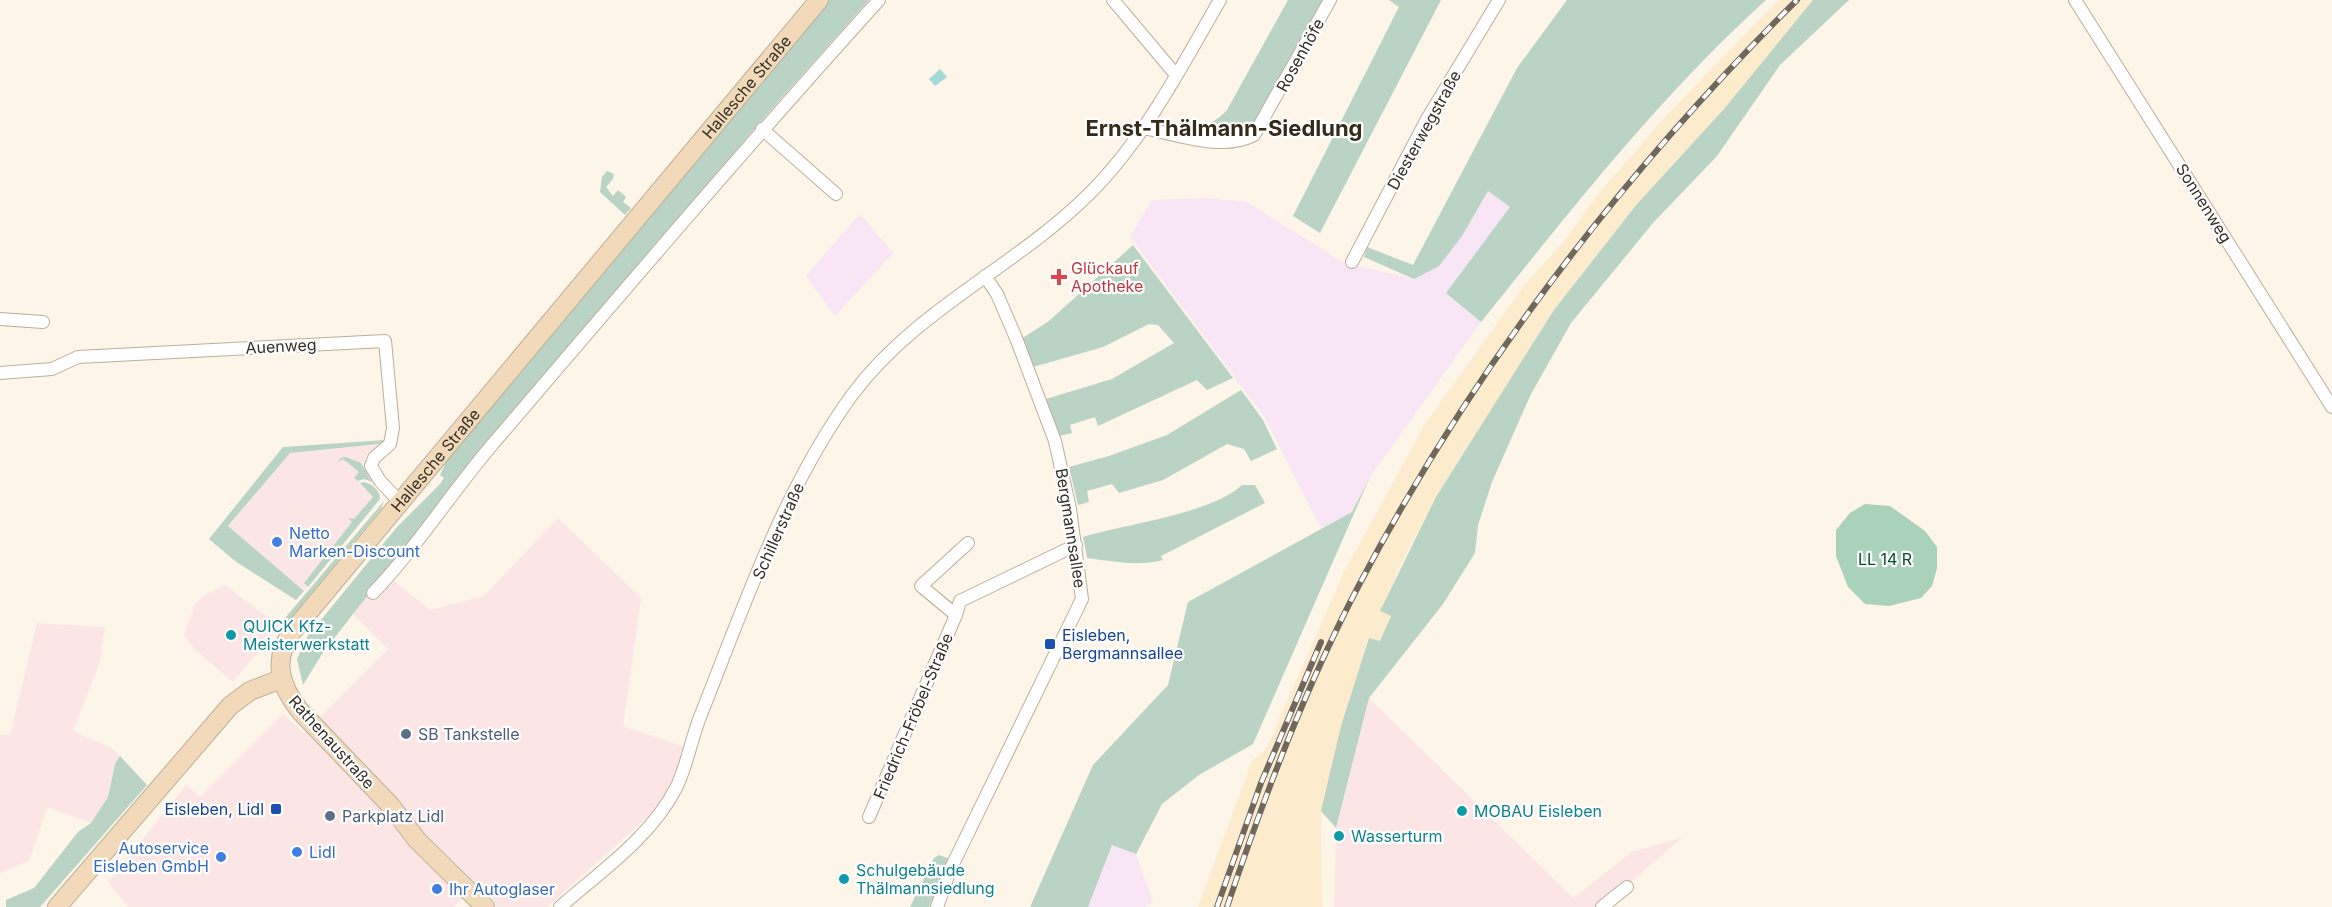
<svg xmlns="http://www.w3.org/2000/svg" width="2332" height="907" font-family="Inter,sans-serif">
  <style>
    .commercial { fill: #fce6e5 }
    .industrial { fill: #f8e5f6 }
    .built { fill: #fdebcd }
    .green { fill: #b9d4c4 }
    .forest { fill: #aad1b9 }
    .water { fill: #a4d8d9 }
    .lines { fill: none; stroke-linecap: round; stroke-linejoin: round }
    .street-casing { stroke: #bcaf99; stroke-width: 14 }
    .secondary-casing { stroke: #bcaf99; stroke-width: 20 }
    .street { stroke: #fff; stroke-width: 12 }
    .secondary { stroke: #f1d9ba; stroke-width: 18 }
    .rail-casing { stroke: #6e685d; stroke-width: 6 }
    .rail { stroke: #fff; stroke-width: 4; stroke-dasharray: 11; stroke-linecap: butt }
    .health-dot { fill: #e0444e; stroke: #fff; stroke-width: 2 }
    .shop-dot { fill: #3f7fe0; stroke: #fff; stroke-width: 2 }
    .culture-dot { fill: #0f9aa8; stroke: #fff; stroke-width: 2 }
    .transit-dot { fill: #1a4fb4; stroke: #fff; stroke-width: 2 }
    .service-dot { fill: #5c6f8a; stroke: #fff; stroke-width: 2 }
    .labels { text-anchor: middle; stroke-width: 4.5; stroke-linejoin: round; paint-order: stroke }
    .street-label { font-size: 16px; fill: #353027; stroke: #fff }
    .health-label { font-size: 16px; fill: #be3a42; stroke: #fff; text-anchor: start }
    .shop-label { font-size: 16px; fill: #366cbe; stroke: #fff; text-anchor: start }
    .park-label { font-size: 16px; fill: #024c2d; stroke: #fff }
    .culture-label { font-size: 16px; fill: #0d838f; stroke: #fff; text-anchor: start }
    .transit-label { font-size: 16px; fill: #164399; stroke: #fff; text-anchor: start }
    .service-label { font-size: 16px; fill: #4e5e75; stroke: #fff; text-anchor: start }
    .district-label { font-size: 22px; font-weight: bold; fill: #362b19; stroke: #fff }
  </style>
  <rect width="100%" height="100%" fill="#fdf5e7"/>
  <g class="commercial">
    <path d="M 382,444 L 366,455 L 363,467 L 361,463 L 341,458 L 337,463 L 343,459 L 359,472 L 355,478 L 373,496 L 304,584 L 308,587 L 304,591 L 228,527 L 290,453 Z"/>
    <path d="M 558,518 L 641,598 L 623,726 L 686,747 L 679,767 L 663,798 L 648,817 L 547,907 L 492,907 L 463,898 L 453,907 L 128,907 L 108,882 L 186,785 L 200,797 L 283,714 L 304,733 L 388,649 L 353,614 L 386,574 L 430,610 L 484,596 Z"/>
    <path d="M 225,585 L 279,626 L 233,682 L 195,650 L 184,636 L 195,604 L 203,596 Z"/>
    <path d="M 37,623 L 105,627 L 99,664 L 73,731 L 112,748 L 120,756 L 115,764 L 108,797 L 91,823 L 47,807 L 29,861 L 0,873 L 0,734 L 10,735 Z"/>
    <path d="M 1369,698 L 1573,898 L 1632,852 L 1683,837 L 1602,907 L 1334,907 L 1336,828 Z"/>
  </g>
  <g class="industrial">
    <path d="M 1488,191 L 1510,207 L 1446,293 L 1481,322 L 1370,477 L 1352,512 L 1321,528 L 1265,418 L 1130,237 L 1152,200 L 1206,198 L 1247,202 L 1344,263 L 1414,279 L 1462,236 Z"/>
    <path d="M 860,214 L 893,253 L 835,316 L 806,276 Z"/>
    <path d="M 1112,845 L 1136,854 L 1153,902 L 1145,907 L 1088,907 Z"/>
  </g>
  <path class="built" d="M 1778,0 L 1813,0 L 1724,109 L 1637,204 L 1555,310 L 1436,497 L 1400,566 L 1381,611 L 1391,616 L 1380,641 L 1368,638 L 1321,811 L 1322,907 L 1198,907 L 1252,761 L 1266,749 L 1344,572 L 1425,424 L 1526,283 L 1561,245 L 1596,197 L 1664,118 Z"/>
  <g class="green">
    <path d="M 827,0 L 869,0 L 769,112 L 543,377 L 353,614 L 322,654 L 303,685 L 297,659 L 307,637 L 397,527 L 440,484 L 444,478 L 440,475 L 451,451 Z"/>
    <path d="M 1288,0 L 1326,0 L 1257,122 C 1234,146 1211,137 1182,131 L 1183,127 C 1203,127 1214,124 1227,110 Z"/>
    <path d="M 1389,0 L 1441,0 L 1320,233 L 1293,216 L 1399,7 Z"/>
    <path d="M 1567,0 L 1766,0 C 1659,97 1571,210 1481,322 L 1446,293 L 1510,207 L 1488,191 L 1462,236 L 1439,266 L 1414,279 L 1364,257 L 1367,247 L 1413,265 L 1517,68 Z"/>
    <path d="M 1813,0 L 1849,0 L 1780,65 L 1717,156 L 1653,223 L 1571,323 L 1531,394 L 1492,482 L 1478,525 L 1475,553 L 1443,604 L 1369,698 L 1336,828 L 1321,811 L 1341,726 L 1369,638 L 1380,641 L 1391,616 L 1380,611 L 1436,497 L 1554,310 L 1637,204 L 1724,109 Z"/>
    <path d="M 607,171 L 614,174 L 613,179 L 606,187 L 613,196 L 618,190 L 626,197 L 623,202 L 631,208 L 625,215 L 600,192 L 602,177 Z"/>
    <path d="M 1133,245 L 1233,378 L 1207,390 L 1197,380 L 1098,426 L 1095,417 L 1070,425 L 1072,433 L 1059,436 L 1046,399 L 1112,379 L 1174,343 L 1158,325 L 1149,324 L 1103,347 L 1033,367 L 1021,339 L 1049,321 Z"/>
    <path d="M 1241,390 L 1263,420 L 1277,449 L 1251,461 L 1244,449 L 1227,444 L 1163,480 L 1119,493 L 1112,484 L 1087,491 L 1089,502 L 1078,505 L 1069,467 L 1109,456 L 1167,435 Z"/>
    <path d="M 385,440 L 379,444 L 290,453 L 228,526 L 304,591 L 296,600 L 235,561 L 209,539 L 283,447 Z"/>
    <path d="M 346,457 L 361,463 L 372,482 L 364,479 L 358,481 L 354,478 L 359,472 L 343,459 L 337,463 L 341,458 Z"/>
    <path d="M 1370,477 L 1253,744 L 1199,775 L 1162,804 L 1136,854 L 1112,845 L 1088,907 L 1030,907 L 1093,765 L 1168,685 L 1188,602 L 1352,512 Z"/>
    <path d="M 364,482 C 372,484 380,490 380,499 L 308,587 L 304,583 L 352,522 L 348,518 L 354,519 L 373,497 L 360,483 Z"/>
    <path d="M 1242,485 L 1255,485 L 1265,503 L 1161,556 L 1163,560 C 1138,567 1112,561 1087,558 L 1083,537 C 1125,524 1211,514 1242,485 Z"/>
    <path d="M 384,501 L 381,509 L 285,625 L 280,624 Z"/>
    <path d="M 120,756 L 147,785 L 40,907 L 6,907 L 6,900 L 34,888 L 78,832 L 91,823 L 108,797 L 115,764 Z"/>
    <path d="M 939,855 L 950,859 L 929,907 L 910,907 L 934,858 Z"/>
  </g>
  <path class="forest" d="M 1865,504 L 1890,506 L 1925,531 L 1937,547 L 1937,568 L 1932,586 L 1921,598 L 1889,606 L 1865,604 L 1848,587 L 1836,556 L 1836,530 L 1850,513 Z"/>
  <path class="water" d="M 940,69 L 947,77 L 935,86 L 929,79 Z"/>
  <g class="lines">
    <g class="street-casing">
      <g id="street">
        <path d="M 1113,0 L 1176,75"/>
        <path d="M 2075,0 L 2332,407"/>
        <path d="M 1143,128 C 1178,134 1221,152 1254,135 L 1330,0"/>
        <path d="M 762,129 L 836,194"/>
        <path d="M 1352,262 L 1427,119 L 1499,0"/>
        <path d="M 0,319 L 43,322"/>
        <path d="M 0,373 L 52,369 L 78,357 L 385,341 L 393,428 L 390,444 L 374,458 L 371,466 L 380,481 L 400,502"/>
        <path d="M 373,593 C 417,547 451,493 492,445 C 620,295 747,146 879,0"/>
        <path d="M 956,615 L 921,586 L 968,543"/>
        <path d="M 869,817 L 956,615 L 960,601 L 1076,545"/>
        <path d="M 560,907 C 600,872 651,837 676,788 C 687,766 691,740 700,717 C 743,609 783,490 852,395 C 915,310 1014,268 1088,195 C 1144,140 1181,67 1220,0"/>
        <path d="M 937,907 L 951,868 L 1082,599 L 1070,509 L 1055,441 L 1016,338 L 997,294 L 985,276"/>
        <path d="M 1602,907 L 1627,887"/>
      </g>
    </g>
    <g class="secondary-casing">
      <g id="secondary">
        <path d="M 57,907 L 230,706 L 250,691 L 281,679"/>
        <path id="s1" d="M 485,907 L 417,840 L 391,806 L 300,711 C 280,686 272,660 292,632 L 819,0"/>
      </g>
    </g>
    <use href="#street" class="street"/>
    <use href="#secondary" class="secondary"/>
    <g class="rail-casing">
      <g id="rail">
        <path d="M 1217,907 L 1261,783 L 1321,642"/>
        <path d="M 1227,907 C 1264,797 1305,688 1359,585 C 1473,368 1624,172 1797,0"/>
      </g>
    </g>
    <use href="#rail" class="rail"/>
  </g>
  <path class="health-dot" d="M1056 268h6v6h6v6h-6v6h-6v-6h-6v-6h6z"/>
  <g class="shop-dot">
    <circle cx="277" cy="542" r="6"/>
    <circle cx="297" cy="852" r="6"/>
    <circle cx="221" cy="857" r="6"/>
    <circle cx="437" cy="889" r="6"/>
  </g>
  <g class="culture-dot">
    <circle cx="231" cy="635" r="6"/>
    <circle cx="1462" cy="811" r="6"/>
    <circle cx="1339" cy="836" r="6"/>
    <circle cx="844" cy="879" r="6"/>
  </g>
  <g class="transit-dot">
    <rect x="1044" y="638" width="12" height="12" rx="3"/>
    <rect x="270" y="803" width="12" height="12" rx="3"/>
  </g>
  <g class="service-dot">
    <circle cx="406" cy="734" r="6"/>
    <circle cx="330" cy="816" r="6"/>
  </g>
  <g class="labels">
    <g class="street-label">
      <text transform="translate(1300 55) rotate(-61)" y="6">Rosenhöfe</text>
      <text dy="6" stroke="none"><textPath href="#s1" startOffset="1066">Hallesche Straße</textPath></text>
      <text transform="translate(1424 130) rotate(-61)" y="6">Diesterwegstraße</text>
      <text transform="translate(2204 203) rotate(58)" y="6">Sonnenweg</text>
      <text transform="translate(281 346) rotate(-3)" y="6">Auenweg</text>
      <text dy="6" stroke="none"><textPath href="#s1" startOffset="580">Hallesche Straße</textPath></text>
      <text transform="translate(1071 528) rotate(81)" y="6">Bergmannsallee</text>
      <text transform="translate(778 531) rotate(-66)" y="6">Schillerstraße</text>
      <text transform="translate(913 716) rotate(-67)" y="6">Friedrich-Fröbel-Straße</text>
      <text transform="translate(332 742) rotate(48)" y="6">Rathenaustraße</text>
    </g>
    <g class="health-label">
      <text x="1071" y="274">Glückauf<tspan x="1071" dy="18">Apotheke</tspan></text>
    </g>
    <g class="shop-label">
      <text x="289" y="539">Netto<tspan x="289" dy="18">Marken-Discount</tspan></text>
      <text x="209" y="854" text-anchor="end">Autoservice<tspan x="209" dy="18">Eisleben GmbH</tspan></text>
      <text x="309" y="858">Lidl</text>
      <text x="449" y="895">Ihr Autoglaser</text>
    </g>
    <g class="park-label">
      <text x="1885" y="565">LL 14 R</text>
    </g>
    <g class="culture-label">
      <text x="243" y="632">QUICK Kfz-<tspan x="243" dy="18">Meisterwerkstatt</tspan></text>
      <text x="1474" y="817">MOBAU Eisleben</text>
      <text x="1351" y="842">Wasserturm</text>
      <text x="856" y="876">Schulgebäude<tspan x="856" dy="18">Thälmannsiedlung</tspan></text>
    </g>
    <g class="transit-label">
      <text x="1062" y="641">Eisleben,<tspan x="1062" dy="18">Bergmannsallee</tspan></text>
      <text x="264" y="815" text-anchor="end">Eisleben, Lidl</text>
    </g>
    <g class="service-label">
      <text x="418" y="740">SB Tankstelle</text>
      <text x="342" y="822">Parkplatz Lidl</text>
    </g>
    <g class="district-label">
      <text x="1224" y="136">Ernst-Thälmann-Siedlung</text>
    </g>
  </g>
</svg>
